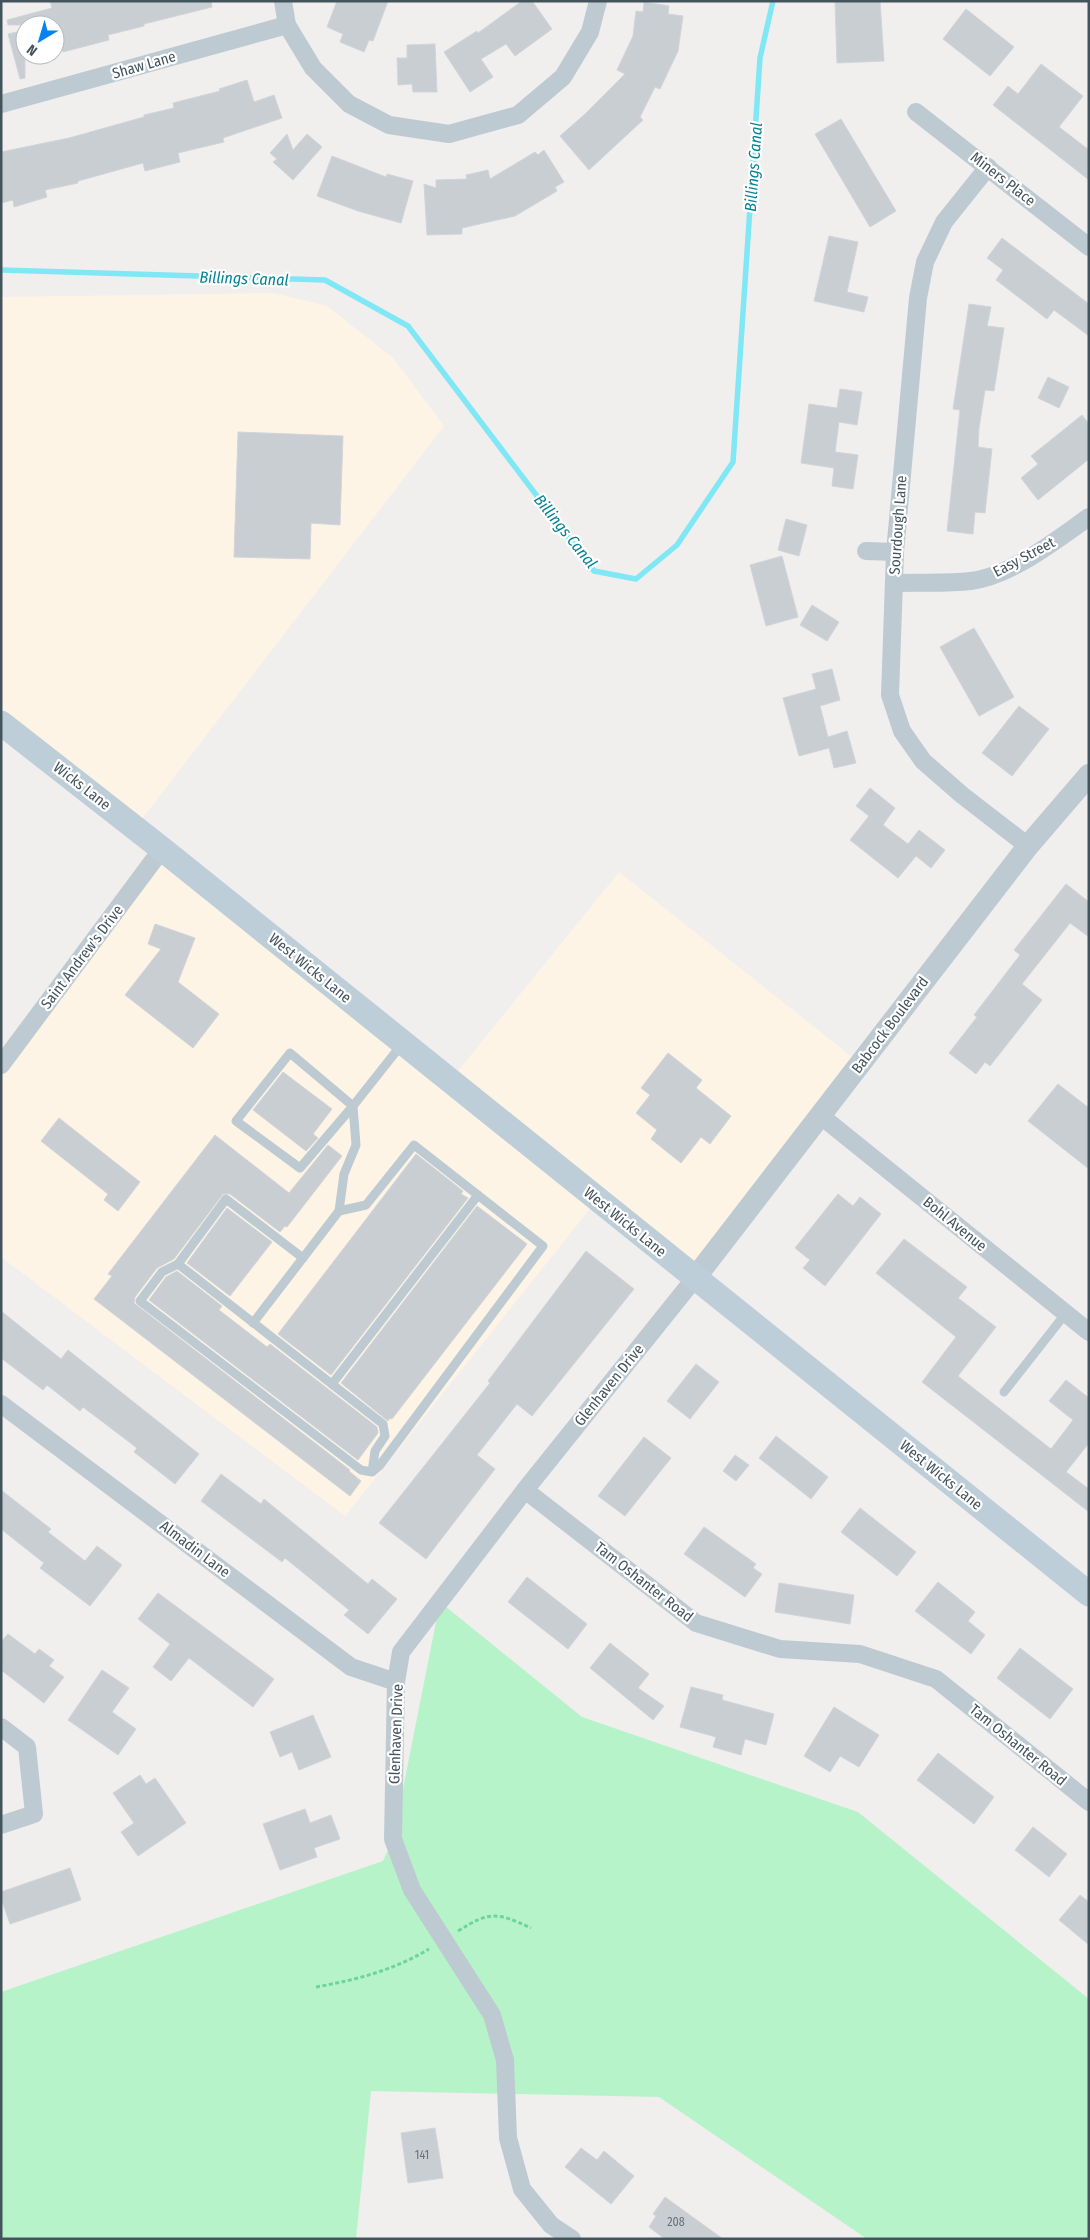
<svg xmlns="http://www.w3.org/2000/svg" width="1090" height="2240" font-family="'Fira Sans Condensed',sans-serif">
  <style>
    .commercial { fill: #fef4e5 }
    .green { fill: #b7f3c9 }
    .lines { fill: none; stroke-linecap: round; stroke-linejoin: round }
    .stream { stroke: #80e7f5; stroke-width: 5.5 }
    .building { fill: #c9ced3; stroke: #d1d5da }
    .path { stroke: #6cd598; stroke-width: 3; stroke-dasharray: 4 2.5; stroke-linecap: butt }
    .service { stroke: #bdcad2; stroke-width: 9 }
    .minor { stroke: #bdcad2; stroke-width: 18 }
    .tertiary { stroke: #bdcad2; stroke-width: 22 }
    .secondary { stroke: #beced9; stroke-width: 25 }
    .labels { text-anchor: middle; stroke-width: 4.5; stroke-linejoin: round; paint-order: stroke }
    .number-label { font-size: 12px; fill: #65727a }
    .street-label { font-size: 15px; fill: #44545d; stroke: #fff }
    .water-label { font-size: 16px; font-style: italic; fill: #038293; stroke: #fff }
  </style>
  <rect width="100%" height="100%" fill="#f1eeee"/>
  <g class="commercial">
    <path d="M 273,293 L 327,306 L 393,358 L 444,426 L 135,828 L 1,723 L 1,297 Z"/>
    <path d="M 162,849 L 450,1081 L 619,872 L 861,1064 L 695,1278 L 597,1200 L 345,1516 L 1,1257 L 1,1065 Z"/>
  </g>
  <path class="green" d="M 440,1602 L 582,1717 L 858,1812 L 1089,1999 L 1089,2239 L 867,2239 L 659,2097 L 371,2091 L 356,2239 L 1,2239 L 1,1992 L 383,1861 L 393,1839 Z"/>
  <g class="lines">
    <path class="stream" d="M 1,270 L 325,280 L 408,326 L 594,571 L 636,579 L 677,545 L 733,462 L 760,58 L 773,1"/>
  </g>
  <g class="building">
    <path d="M 50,1 L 211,1 L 212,7 L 144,24 L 144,26 L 108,35 L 109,40 L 63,52 L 56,25 L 8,25 L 7,20 L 52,8 Z"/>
    <path d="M 337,1 L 388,1 L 373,41 L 369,40 L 364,52 L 340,42 L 343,34 L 327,27 Z"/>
    <path d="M 522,1 L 532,1 L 552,29 L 515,56 L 506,44 L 481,59 L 493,77 L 470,92 L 444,52 L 477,31 L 478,33 Z"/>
    <path d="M 835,1 L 880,1 L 884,61 L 837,63 Z"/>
    <path d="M 644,2 L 669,6 L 668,14 L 683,16 L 678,51 L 660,89 L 655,87 L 640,117 L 643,120 L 589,170 L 560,136 L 585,114 L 625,74 L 617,70 L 633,36 L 636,11 L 643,12 Z"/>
    <path d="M 966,9 L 1014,47 L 990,76 L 943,39 Z"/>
    <path d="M 25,30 L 25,78 L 20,79 L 8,34 Z"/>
    <path d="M 435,44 L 437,92 L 413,92 L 412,84 L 398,85 L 397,58 L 407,58 L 407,45 Z"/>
    <path d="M 1041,64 L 1083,96 L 1059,127 L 1089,150 L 1089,180 L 993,105 L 1008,86 L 1018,94 Z"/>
    <path d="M 247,80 L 254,102 L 274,95 L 282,118 L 223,138 L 224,142 L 178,153 L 180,162 L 145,171 L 143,163 L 78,181 L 78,183 L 45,190 L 47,197 L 14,207 L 13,200 L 1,203 L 1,152 L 69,138 L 144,117 L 144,115 L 174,108 L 173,103 L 220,91 L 219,89 Z"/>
    <path d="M 841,119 L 896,211 L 870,227 L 815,134 Z"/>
    <path d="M 287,134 L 293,150 L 307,134 L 322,147 L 293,180 L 273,162 L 277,159 L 270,153 Z"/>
    <path d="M 544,150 L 564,182 L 555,187 L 557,191 L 515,216 L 462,228 L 462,234 L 427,235 L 424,184 L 436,188 L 436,180 L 467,179 L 466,175 L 488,170 L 490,179 L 535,152 L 538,155 Z"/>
    <path d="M 332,156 L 386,177 L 387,174 L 413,181 L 401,223 L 358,211 L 317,196 Z"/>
    <path d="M 829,236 L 858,242 L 847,292 L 868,297 L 864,312 L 814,301 Z"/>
    <path d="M 1002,238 L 1089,304 L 1089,336 L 1054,310 L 1047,319 L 996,280 L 1003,270 L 987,258 Z"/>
    <path d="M 969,304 L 991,307 L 987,326 L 1004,328 L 994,391 L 985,390 L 979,428 L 978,447 L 992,449 L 985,513 L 975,512 L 973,534 L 947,531 L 960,410 L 953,409 Z"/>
    <path d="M 1048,377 L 1069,387 L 1059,408 L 1038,398 Z"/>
    <path d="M 840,389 L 862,392 L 857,425 L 839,422 L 835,452 L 858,455 L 853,489 L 832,486 L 834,468 L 801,463 L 809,404 L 837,408 Z"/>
    <path d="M 1082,415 L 1089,424 L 1089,459 L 1038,500 L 1021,478 L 1038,464 L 1031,456 Z"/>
    <path d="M 238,432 L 343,436 L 340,525 L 311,523 L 310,559 L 234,557 Z"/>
    <path d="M 786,519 L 807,525 L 799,556 L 778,550 Z"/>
    <path d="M 782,556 L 798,617 L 766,626 L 750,565 Z"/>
    <path d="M 812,605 L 839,622 L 827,641 L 800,625 Z"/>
    <path d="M 974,628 L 1014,697 L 979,716 L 940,647 Z"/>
    <path d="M 832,669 L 840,700 L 820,706 L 828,737 L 847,731 L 856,763 L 834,768 L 829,748 L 799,756 L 783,698 L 816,689 L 812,674 Z"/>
    <path d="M 1019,706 L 1049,729 L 1012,776 L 982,753 Z"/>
    <path d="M 870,788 L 895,808 L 883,825 L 908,844 L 919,830 L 945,850 L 931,868 L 916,856 L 898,878 L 850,840 L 869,816 L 856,806 Z"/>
    <path d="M 1066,884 L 1089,902 L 1089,937 L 1070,923 L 1022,984 L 1042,1000 L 990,1066 L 985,1062 L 976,1074 L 949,1053 L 977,1017 L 974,1015 L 1020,955 L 1014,950 Z"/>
    <path d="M 155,924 L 195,938 L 178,982 L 219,1014 L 193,1048 L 125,995 L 161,949 L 148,944 Z"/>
    <path d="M 668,1053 L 702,1080 L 696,1088 L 731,1116 L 710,1144 L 701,1137 L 681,1163 L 651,1139 L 657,1130 L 636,1113 L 650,1095 L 641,1088 Z"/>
    <path d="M 283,1072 L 332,1109 L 313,1134 L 318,1138 L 306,1151 L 253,1110 Z"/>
    <path d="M 1058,1084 L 1089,1108 L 1089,1169 L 1028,1121 Z"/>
    <path d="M 59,1118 L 140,1182 L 118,1211 L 104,1200 L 108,1194 L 41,1141 Z"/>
    <path d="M 215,1135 L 289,1193 L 328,1145 L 342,1156 L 287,1227 L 285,1226 L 280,1232 L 230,1194 L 223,1194 L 174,1259 L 157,1268 L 135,1297 L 134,1303 L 350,1470 L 349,1471 L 361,1481 L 350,1496 L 94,1299 L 112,1276 L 108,1274 Z"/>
    <path d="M 416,1154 L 463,1191 L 461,1194 L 468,1198 L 331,1375 L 278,1334 Z"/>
    <path d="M 838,1194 L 853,1206 L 860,1197 L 881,1214 L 825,1286 L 803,1268 L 810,1260 L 795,1248 Z"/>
    <path d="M 477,1206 L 527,1244 L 392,1419 L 390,1418 L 388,1421 L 341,1383 Z"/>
    <path d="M 227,1208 L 272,1242 L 230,1296 L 187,1263 Z"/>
    <path d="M 904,1239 L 967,1287 L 958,1298 L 996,1327 L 958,1376 L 1051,1449 L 1073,1420 L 1049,1401 L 1066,1380 L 1089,1398 L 1089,1443 L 1066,1472 L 1089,1489 L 1089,1512 L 922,1382 L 956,1337 L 876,1273 Z"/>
    <path d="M 586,1251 L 634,1289 L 532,1416 L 517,1404 L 477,1455 L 495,1469 L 426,1559 L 379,1523 L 490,1383 L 488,1381 Z"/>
    <path d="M 177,1271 L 222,1306 L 219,1310 L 267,1347 L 270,1344 L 377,1427 L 378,1433 L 358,1460 L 149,1300 L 166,1277 Z"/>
    <path d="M 1,1311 L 61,1359 L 68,1350 L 199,1454 L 175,1484 L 134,1452 L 137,1448 L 83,1407 L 80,1411 L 47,1385 L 43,1390 L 1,1358 Z"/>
    <path d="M 696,1364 L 719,1382 L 690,1419 L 667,1401 Z"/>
    <path d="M 776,1436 L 828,1477 L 811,1499 L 759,1458 Z"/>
    <path d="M 644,1437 L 671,1458 L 625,1516 L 598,1496 Z"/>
    <path d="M 735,1455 L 749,1465 L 736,1481 L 723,1471 Z"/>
    <path d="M 221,1474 L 261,1504 L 264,1499 L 368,1584 L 372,1579 L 397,1599 L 368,1634 L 344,1615 L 349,1610 L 285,1558 L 282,1562 L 201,1501 Z"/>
    <path d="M 1,1490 L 51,1529 L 48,1532 L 85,1561 L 97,1546 L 122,1565 L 90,1606 L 40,1568 L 44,1563 L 1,1529 Z"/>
    <path d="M 860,1508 L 916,1552 L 897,1576 L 841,1532 Z"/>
    <path d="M 704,1527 L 756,1564 L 753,1568 L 762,1574 L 745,1597 L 684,1554 Z"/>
    <path d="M 527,1577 L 587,1624 L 568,1649 L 508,1602 Z"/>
    <path d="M 938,1582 L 975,1612 L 968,1621 L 985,1635 L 971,1654 L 915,1611 Z"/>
    <path d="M 779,1583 L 854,1595 L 850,1624 L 775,1612 Z"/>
    <path d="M 158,1593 L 274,1679 L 253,1707 L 189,1658 L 171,1681 L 153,1667 L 170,1644 L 138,1619 Z"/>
    <path d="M 8,1634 L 35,1654 L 39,1649 L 54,1660 L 49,1666 L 64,1677 L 44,1703 L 1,1670 L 1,1642 Z"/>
    <path d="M 610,1643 L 649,1674 L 638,1688 L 664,1706 L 653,1720 L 590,1668 Z"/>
    <path d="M 1020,1648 L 1073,1689 L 1050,1719 L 997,1678 Z"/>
    <path d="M 102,1670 L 129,1688 L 112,1712 L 136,1729 L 118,1755 L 68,1720 Z"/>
    <path d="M 691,1687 L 723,1695 L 722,1700 L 774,1714 L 766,1745 L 745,1739 L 741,1755 L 713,1747 L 716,1737 L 680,1727 Z"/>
    <path d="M 834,1707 L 879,1735 L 859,1767 L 840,1756 L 830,1772 L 804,1756 Z"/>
    <path d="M 313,1715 L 331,1757 L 299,1770 L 292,1752 L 280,1757 L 270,1732 Z"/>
    <path d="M 938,1753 L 994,1797 L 974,1824 L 917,1780 Z"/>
    <path d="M 140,1775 L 146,1784 L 155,1778 L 186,1823 L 138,1856 L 121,1832 L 134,1823 L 113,1793 Z"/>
    <path d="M 305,1809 L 310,1823 L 331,1815 L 340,1839 L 314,1848 L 317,1857 L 280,1870 L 263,1824 Z"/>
    <path d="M 1033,1827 L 1067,1854 L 1049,1877 L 1015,1850 Z"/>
    <path d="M 70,1868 L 81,1900 L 10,1924 L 1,1898 L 1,1892 Z"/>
    <path d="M 1080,1895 L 1089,1902 L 1089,1945 L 1059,1920 Z"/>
    <path d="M 435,2128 L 443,2178 L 408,2183 L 401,2133 Z"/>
    <path d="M 581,2148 L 597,2160 L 604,2151 L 634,2176 L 611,2204 L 565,2167 Z"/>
    <path d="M 665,2197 L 723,2239 L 665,2239 L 649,2227 L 656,2216 L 653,2214 Z"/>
  </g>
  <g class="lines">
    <g class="path">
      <path d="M 458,1931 C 490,1911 496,1912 531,1928"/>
      <path d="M 316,1987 C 356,1980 394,1970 429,1949"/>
    </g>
    <g class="service">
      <path d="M 339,1211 L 366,1205 L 414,1145 L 543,1246 L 380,1465 L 372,1472 L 361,1470 L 140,1301 L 162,1272 L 178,1264 L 383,1424 L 385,1436 L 375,1451 L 372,1472"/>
      <path d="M 178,1264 L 226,1199 L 303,1258"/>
      <path d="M 253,1323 L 339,1211 L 344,1174 L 356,1145 L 353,1106 L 290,1053 L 236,1121 L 300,1168 L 353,1106 L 402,1044"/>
      <path d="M 332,1384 L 478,1195"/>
      <path d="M 1004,1392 L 1066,1313"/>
    </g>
    <g class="minor">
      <path d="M 283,1 L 287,25 L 313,68 L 349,104 L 389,125 L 449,134 L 518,115 L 563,77 L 590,32 L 598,1"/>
      <path d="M 1,104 L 287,25"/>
      <path d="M 916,112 L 1089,247"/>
      <path d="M 988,167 L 944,222 L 925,262 L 918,298 L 895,552 L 890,695 L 902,731 L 923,761 L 962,795 L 1028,846"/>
      <path d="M 866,551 L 895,552"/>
      <path d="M 894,583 C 919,582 946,584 971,581 C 1011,576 1056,540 1089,517"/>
      <path d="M 1,1065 L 162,849"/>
      <path d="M 821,1116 L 1089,1332"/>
      <path d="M 1,1404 L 351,1667 L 396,1682"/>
      <path d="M 525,1490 L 696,1623 L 780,1649 L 860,1654 L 936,1679 L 1089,1802"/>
      <path d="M 1,1727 L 27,1747 L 34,1814 L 1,1825"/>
      <path d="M 572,2239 L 551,2225 L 522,2189 L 508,2138 L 505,2060 L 492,2015 L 412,1890 L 393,1839 L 396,1682 L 401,1652 L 525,1490 L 695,1278"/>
    </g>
    <path class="tertiary" d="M 695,1278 L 1028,846 L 1089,775"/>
    <path class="secondary" d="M 1,723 L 162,849 L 1089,1594"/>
  </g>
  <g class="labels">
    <g class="number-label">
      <text x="422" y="2159">141</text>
      <text x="676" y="2226">208</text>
    </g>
    <g class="street-label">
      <text transform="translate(144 65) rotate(-16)" y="5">Shaw Lane</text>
      <text transform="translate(1003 179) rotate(38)" y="5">Miners Place</text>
      <text transform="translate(898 525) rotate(-86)" y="5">Sourdough Lane</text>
      <text transform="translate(1024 557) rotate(-28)" y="5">Easy Street</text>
      <text transform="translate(82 786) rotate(38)" y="5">Wicks Lane</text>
      <text transform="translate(82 957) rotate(-53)" y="5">Saint Andrew's Drive</text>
      <text transform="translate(310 968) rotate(39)" y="5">West Wicks Lane</text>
      <text transform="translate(890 1025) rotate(-53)" y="5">Babcock Boulevard</text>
      <text transform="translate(625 1222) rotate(39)" y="5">West Wicks Lane</text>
      <text transform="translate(955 1224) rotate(39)" y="5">Bohl Avenue</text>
      <text transform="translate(609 1385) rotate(-51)" y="5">Glenhaven Drive</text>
      <text transform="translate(941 1475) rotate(39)" y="5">West Wicks Lane</text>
      <text transform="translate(195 1549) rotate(37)" y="5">Almadin Lane</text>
      <text transform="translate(644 1582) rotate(38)" y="5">Tam Oshanter Road</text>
      <text transform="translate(396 1734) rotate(-88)" y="5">Glenhaven Drive</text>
      <text transform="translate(1018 1745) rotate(39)" y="5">Tam Oshanter Road</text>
    </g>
    <g class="water-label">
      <text transform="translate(753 167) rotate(-86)" y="6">Billings Canal</text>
      <text transform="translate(244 278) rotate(2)" y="6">Billings Canal</text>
      <text transform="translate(566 531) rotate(51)" y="6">Billings Canal</text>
    </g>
  </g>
  <rect width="1090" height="2240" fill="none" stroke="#44545d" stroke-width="5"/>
  <g transform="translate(40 40) rotate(218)"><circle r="24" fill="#ffffff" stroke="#b4bbbe"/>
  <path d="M0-4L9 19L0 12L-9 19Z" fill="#0782f2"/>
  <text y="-8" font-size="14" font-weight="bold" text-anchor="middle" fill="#44545d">N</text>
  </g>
</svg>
